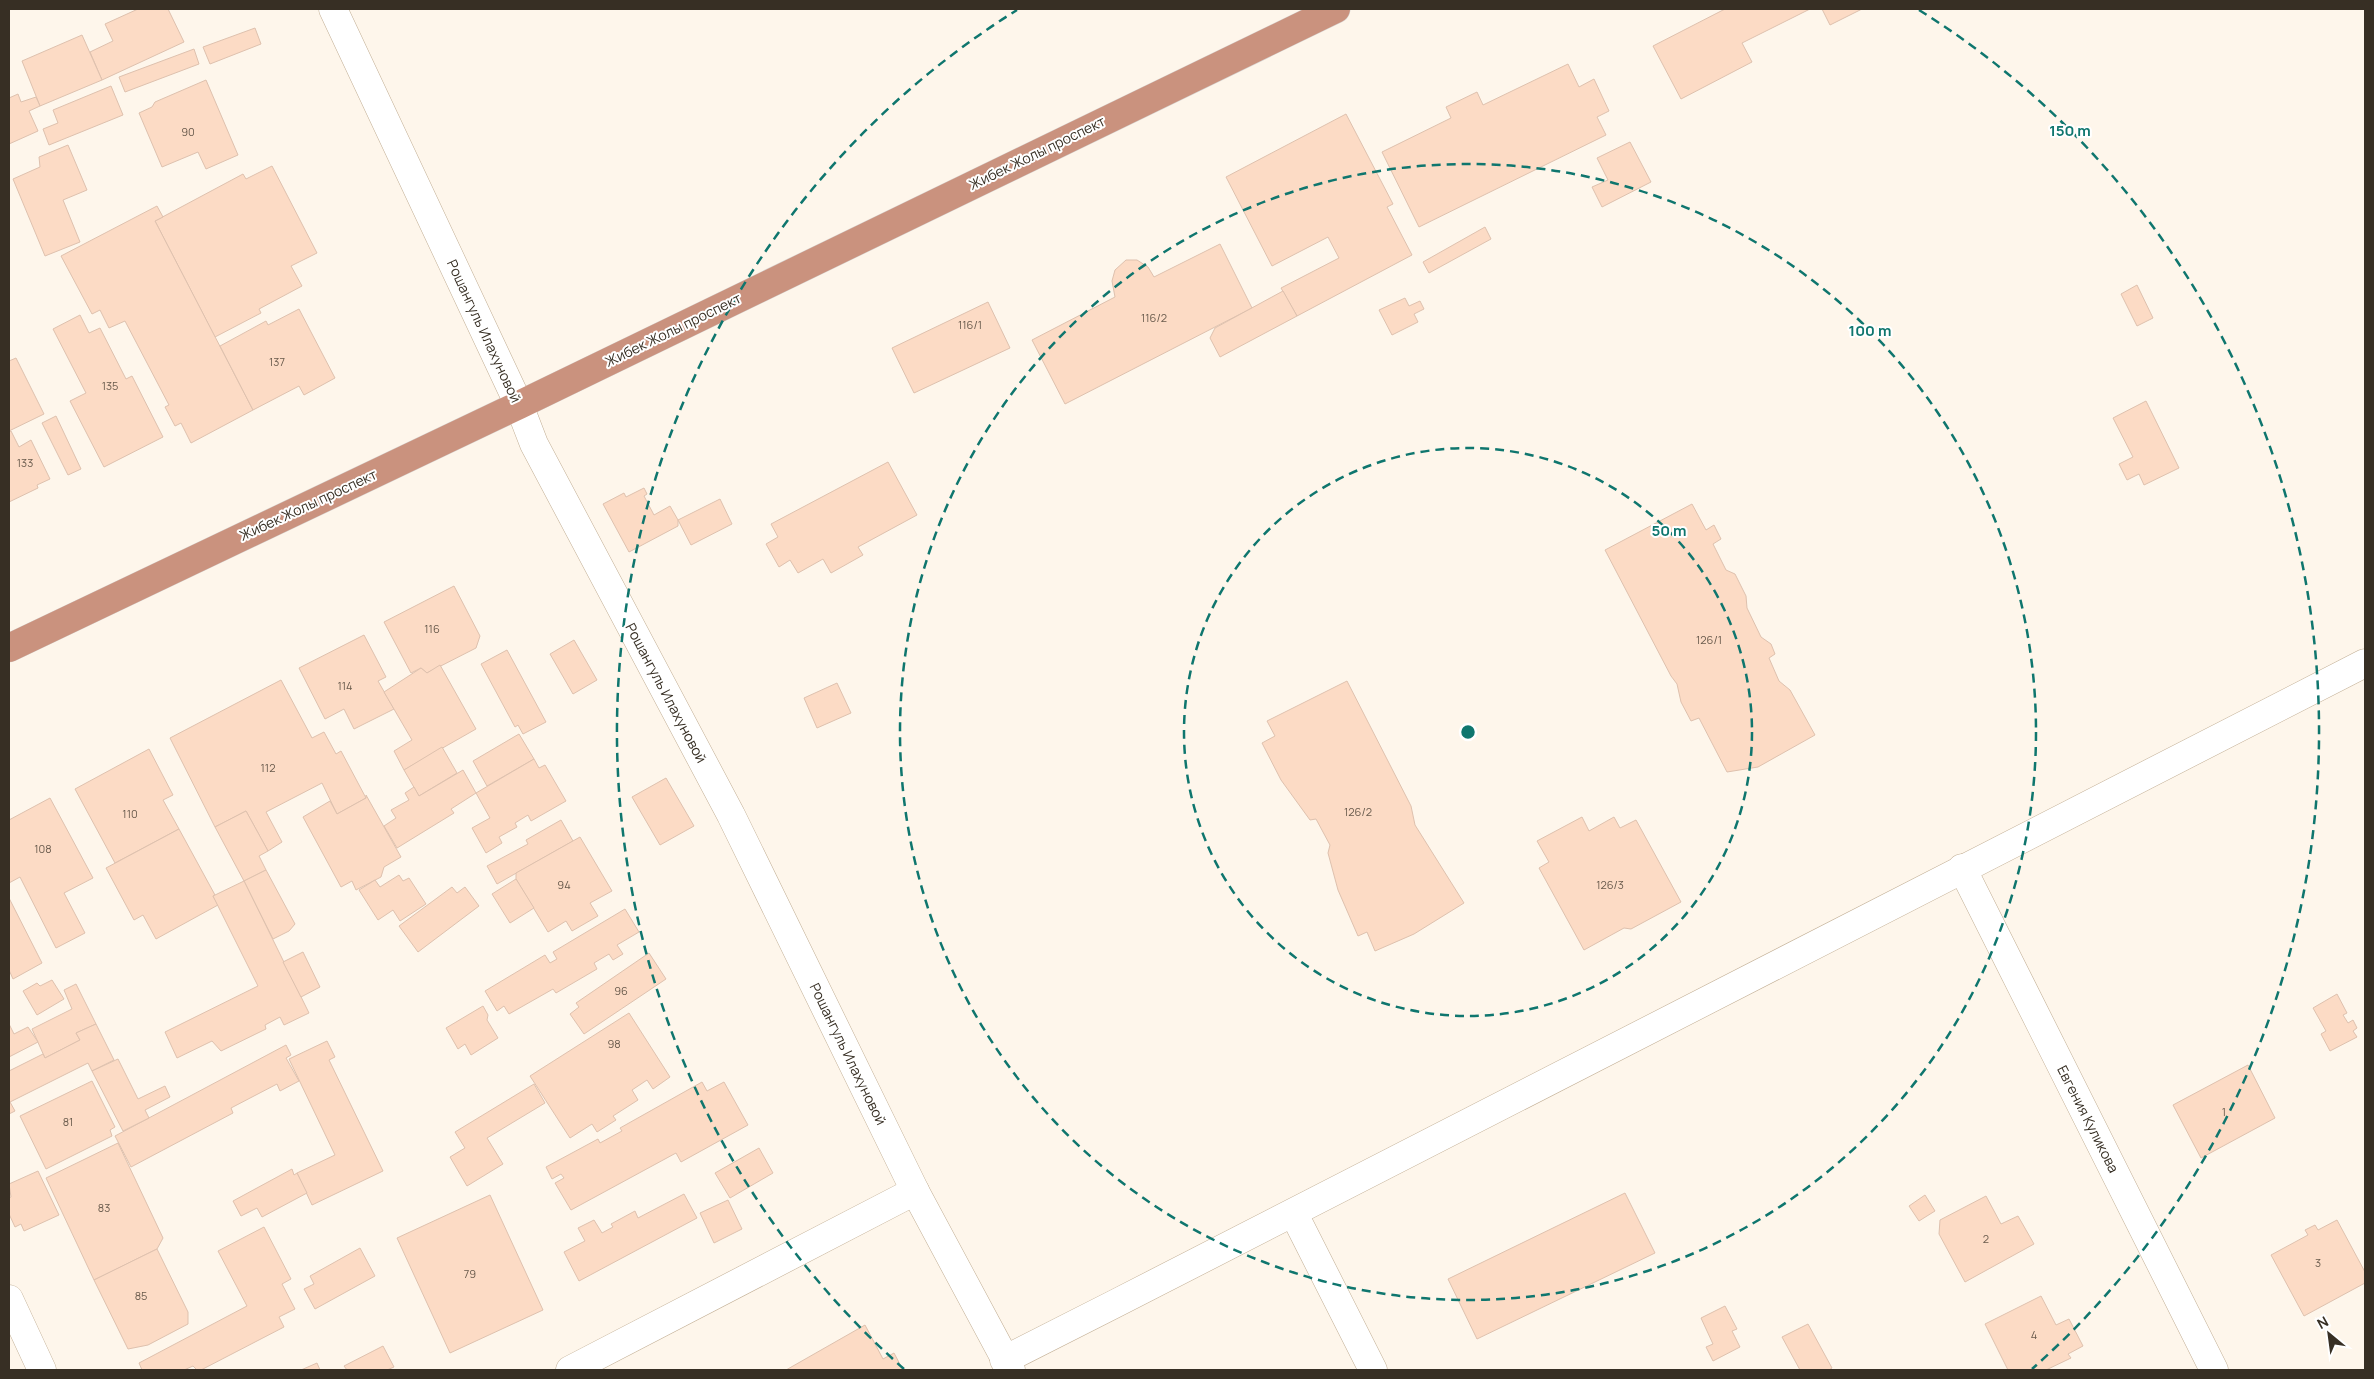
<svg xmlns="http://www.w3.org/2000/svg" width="2374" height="1379" font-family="Manrope,sans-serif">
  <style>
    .building { fill: #fcdbc5; stroke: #dec1ae }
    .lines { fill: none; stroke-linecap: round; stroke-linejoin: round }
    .minor-casing { stroke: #c2af95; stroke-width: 29 }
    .trunk-casing { stroke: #d7d5d3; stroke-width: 29 }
    .minor { stroke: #fff; stroke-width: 28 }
    .trunk { stroke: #ca927e; stroke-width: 28 }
    .ring { fill: none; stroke: #0f766e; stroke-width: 2.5; stroke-dasharray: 9 6 }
    .labels { text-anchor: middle; stroke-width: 4; stroke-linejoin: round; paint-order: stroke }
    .number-label { font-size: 11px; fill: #685a4c }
    .street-label { font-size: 14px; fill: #372f24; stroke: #fff }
    .centre { fill: #0f766e; stroke: #fff; stroke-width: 2.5 }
    .ring-label { font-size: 15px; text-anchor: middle; font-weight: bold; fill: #0f766e; stroke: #fff; stroke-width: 4; stroke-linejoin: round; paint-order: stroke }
  </style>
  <rect width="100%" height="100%" fill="#fef6eb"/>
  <g class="building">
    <path d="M 138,9 L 168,9 L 184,42 L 102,80 L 90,52 L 113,41 L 105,24 Z"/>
    <path d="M 1725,9 L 1810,9 L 1742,43 L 1752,62 L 1681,99 L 1653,46 Z"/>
    <path d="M 1822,9 L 1862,9 L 1830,25 Z"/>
    <path d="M 255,28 L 261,44 L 210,64 L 203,47 Z"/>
    <path d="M 82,35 L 102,80 L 40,106 L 22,61 Z"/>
    <path d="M 194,49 L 199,64 L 125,92 L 119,77 Z"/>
    <path d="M 1568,64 L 1579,87 L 1594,79 L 1609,111 L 1597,117 L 1606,135 L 1419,227 L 1382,152 L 1451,118 L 1446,107 L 1477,92 L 1483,105 Z"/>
    <path d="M 206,80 L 238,155 L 206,169 L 198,152 L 162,167 L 139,113 L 152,107 L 155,102 Z"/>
    <path d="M 111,86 L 123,115 L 49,145 L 43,129 L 58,123 L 53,110 Z"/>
    <path d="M 18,94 L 21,102 L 36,97 L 40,106 L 29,111 L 38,131 L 9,144 L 9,98 Z"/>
    <path d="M 1346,114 L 1393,204 L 1387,207 L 1412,255 L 1297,316 L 1281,288 L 1339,258 L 1328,237 L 1272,266 L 1226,177 Z"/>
    <path d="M 1630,142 L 1651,182 L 1602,207 L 1592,187 L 1608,180 L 1597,158 Z"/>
    <path d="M 68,145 L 87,190 L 63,200 L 80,242 L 45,256 L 13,179 L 40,167 L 39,157 Z"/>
    <path d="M 272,166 L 317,253 L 291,266 L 302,286 L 259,309 L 261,313 L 215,337 L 155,221 L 243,174 L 246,179 Z"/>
    <path d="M 157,206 L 163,217 L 155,221 L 253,410 L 191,443 L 181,423 L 175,426 L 165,407 L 169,405 L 125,321 L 109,328 L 100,310 L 92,314 L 61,256 Z"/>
    <path d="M 1485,227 L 1491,239 L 1429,273 L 1423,262 Z"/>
    <path d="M 1220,244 L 1252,308 L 1065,404 L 1032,340 L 1115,297 L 1112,281 L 1115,270 L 1126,260 L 1137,260 L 1148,267 L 1154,277 Z"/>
    <path d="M 2137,285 L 2153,318 L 2137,326 L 2121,294 Z"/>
    <path d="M 1283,291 L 1297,316 L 1220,357 L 1210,338 L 1215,328 Z"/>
    <path d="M 1405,298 L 1409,306 L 1420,301 L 1424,309 L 1414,314 L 1418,322 L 1392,335 L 1379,310 Z"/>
    <path d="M 988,302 L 1010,348 L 914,393 L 892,348 Z"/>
    <path d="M 299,309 L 335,378 L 304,395 L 299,386 L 253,410 L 220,346 L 266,321 L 268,325 Z"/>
    <path d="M 80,315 L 89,333 L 100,328 L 126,379 L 132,376 L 163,437 L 104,467 L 70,401 L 86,393 L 53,329 Z"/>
    <path d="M 16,358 L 44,414 L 9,431 L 9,361 Z"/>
    <path d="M 2146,401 L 2179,468 L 2144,485 L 2139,474 L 2127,480 L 2119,464 L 2133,457 L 2113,418 Z"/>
    <path d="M 56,416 L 81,469 L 68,475 L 42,423 Z"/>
    <path d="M 11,431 L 19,447 L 31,440 L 50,479 L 37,485 L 38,488 L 9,502 L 9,432 Z"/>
    <path d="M 888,462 L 917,515 L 858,547 L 863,555 L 831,573 L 823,559 L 798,573 L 790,560 L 779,567 L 766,544 L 778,537 L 771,524 Z"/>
    <path d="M 644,488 L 647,494 L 644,496 L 654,515 L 670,506 L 678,520 L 678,526 L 629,552 L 603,504 L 624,493 L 626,497 Z"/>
    <path d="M 720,499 L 732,524 L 691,545 L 678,520 Z"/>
    <path d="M 1692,504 L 1706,530 L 1714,525 L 1721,539 L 1713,544 L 1726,570 L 1735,574 L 1746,596 L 1747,608 L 1761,637 L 1771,644 L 1775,654 L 1769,658 L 1779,681 L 1790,690 L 1815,735 L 1758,767 L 1727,772 L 1699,718 L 1691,721 L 1681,702 L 1677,684 L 1671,676 L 1605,550 Z"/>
    <path d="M 454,586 L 480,636 L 476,648 L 427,673 L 421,668 L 411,673 L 384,622 Z"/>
    <path d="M 364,635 L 386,677 L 378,681 L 394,709 L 354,729 L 344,709 L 325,719 L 299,668 Z"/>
    <path d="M 574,640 L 597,680 L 573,694 L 550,654 Z"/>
    <path d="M 507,650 L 546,722 L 523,734 L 518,725 L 515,727 L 481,664 Z"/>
    <path d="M 440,665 L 476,729 L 404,770 L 394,751 L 412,740 L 384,692 L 421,668 L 427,673 Z"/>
    <path d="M 281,680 L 312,738 L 324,732 L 336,754 L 341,751 L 366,798 L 337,814 L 322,783 L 266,812 L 282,842 L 268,851 L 246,811 L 215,827 L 170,738 Z"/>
    <path d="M 1347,681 L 1411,806 L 1415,825 L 1464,903 L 1414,934 L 1375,951 L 1367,932 L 1358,936 L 1338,890 L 1328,853 L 1330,845 L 1316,819 L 1310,820 L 1281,780 L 1262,743 L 1275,736 L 1267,721 Z"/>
    <path d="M 837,683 L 851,713 L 817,728 L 804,698 Z"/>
    <path d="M 519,734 L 534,759 L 487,786 L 473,761 Z"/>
    <path d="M 442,747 L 457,773 L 419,796 L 404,770 Z"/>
    <path d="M 149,749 L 173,795 L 163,800 L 179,829 L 115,863 L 75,789 Z"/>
    <path d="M 534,759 L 539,768 L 545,765 L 566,801 L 531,821 L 528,815 L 515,823 L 517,827 L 499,837 L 502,843 L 486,853 L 472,828 L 490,818 L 476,793 Z"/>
    <path d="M 463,770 L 476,793 L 451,809 L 454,813 L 397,848 L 384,826 L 396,818 L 391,810 L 409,800 L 405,793 L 414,787 L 419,796 Z"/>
    <path d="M 666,778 L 694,826 L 660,845 L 632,797 Z"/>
    <path d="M 366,795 L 401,857 L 384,867 L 381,877 L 356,890 L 352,881 L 341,887 L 303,817 L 330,801 L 337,814 L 366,798 Z"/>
    <path d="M 50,798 L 93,878 L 64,893 L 85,933 L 56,948 L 20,877 L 9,883 L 9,820 Z"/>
    <path d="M 246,811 L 268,851 L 259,856 L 266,870 L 244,881 L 215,827 Z"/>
    <path d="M 1582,817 L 1589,831 L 1614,817 L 1620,828 L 1636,820 L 1681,902 L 1631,929 L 1624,928 L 1584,950 L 1539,868 L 1549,862 L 1537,841 Z"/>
    <path d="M 561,820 L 573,841 L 497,884 L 487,866 L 528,844 L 526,840 Z"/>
    <path d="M 179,829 L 215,895 L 213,896 L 218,905 L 156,939 L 143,915 L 134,920 L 106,868 Z"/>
    <path d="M 580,837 L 612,891 L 590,903 L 598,916 L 572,931 L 566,921 L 548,932 L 516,879 L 516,873 Z"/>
    <path d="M 266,870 L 295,924 L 289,931 L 273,939 L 244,881 Z"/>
    <path d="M 399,875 L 403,881 L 409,878 L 426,904 L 400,921 L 393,910 L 378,920 L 359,890 L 375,880 L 380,887 Z"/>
    <path d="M 516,879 L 534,908 L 510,923 L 492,894 Z"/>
    <path d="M 244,881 L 309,1013 L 284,1025 L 280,1017 L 265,1025 L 266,1029 L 221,1051 L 212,1041 L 177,1058 L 165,1032 L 258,986 L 213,896 Z"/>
    <path d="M 452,887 L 457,893 L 465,887 L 479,906 L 418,952 L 399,926 Z"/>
    <path d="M 9,898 L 42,963 L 13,979 L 9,970 Z"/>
    <path d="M 625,909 L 639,932 L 617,945 L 623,954 L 613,960 L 609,954 L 594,963 L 597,969 L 556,993 L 553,989 L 509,1014 L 504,1006 L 497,1011 L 485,991 L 545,955 L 550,963 L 557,959 L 553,952 Z"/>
    <path d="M 303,952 L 320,987 L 301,997 L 283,962 Z"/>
    <path d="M 649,953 L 666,979 L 584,1034 L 570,1014 L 579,1007 L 576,1003 Z"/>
    <path d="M 52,980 L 64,999 L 37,1015 L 23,991 L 37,983 L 40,986 Z"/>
    <path d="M 76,984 L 96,1024 L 76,1033 L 80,1040 L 45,1058 L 32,1029 L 72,1009 L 64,990 Z"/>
    <path d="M 2337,994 L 2347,1013 L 2343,1015 L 2348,1023 L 2353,1020 L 2357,1028 L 2353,1031 L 2357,1037 L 2330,1051 L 2321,1034 L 2326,1031 L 2313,1008 Z"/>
    <path d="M 483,1006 L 488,1015 L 487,1020 L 498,1038 L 471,1055 L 465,1044 L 458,1049 L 446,1028 Z"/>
    <path d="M 629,1013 L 670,1077 L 653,1089 L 647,1080 L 632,1090 L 638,1100 L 613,1116 L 616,1120 L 597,1132 L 592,1124 L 570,1138 L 530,1076 Z"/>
    <path d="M 9,1024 L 14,1034 L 28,1027 L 38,1042 L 9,1057 Z"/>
    <path d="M 96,1024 L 114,1060 L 92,1071 L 88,1063 L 10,1102 L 15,1111 L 9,1114 L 9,1071 L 43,1054 L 45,1058 L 80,1040 L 76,1033 Z"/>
    <path d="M 327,1041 L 335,1057 L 329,1060 L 383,1171 L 312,1205 L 297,1173 L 335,1155 L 289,1059 Z"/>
    <path d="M 286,1045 L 291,1055 L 286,1058 L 299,1081 L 280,1091 L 277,1084 L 231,1108 L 233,1113 L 131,1167 L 115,1136 Z"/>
    <path d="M 118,1059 L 138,1099 L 165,1086 L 170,1097 L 145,1110 L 149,1118 L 123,1131 L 92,1071 Z"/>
    <path d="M 2248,1065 L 2275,1118 L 2201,1158 L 2173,1105 Z"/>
    <path d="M 92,1081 L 115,1127 L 110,1130 L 112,1136 L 46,1169 L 20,1116 Z"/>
    <path d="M 702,1082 L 707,1091 L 724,1082 L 748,1125 L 681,1162 L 676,1153 L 571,1210 L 555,1183 L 564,1178 L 561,1174 L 552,1179 L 546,1167 L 598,1139 L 600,1143 L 622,1131 L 620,1128 Z"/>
    <path d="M 534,1084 L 545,1103 L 487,1138 L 503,1164 L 467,1186 L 450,1157 L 465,1148 L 455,1132 Z"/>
    <path d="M 118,1143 L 163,1238 L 157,1249 L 94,1280 L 46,1178 Z"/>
    <path d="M 759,1148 L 773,1173 L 730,1198 L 715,1173 Z"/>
    <path d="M 292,1169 L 294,1175 L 297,1173 L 307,1193 L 262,1217 L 257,1208 L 241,1216 L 233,1201 Z"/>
    <path d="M 38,1171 L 59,1215 L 24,1231 L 21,1224 L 15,1227 L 9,1214 L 9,1198 L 11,1197 L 9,1184 Z"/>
    <path d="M 1625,1193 L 1655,1253 L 1477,1339 L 1448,1279 Z"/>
    <path d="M 684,1194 L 697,1218 L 579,1281 L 564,1252 L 585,1241 L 578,1228 L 594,1220 L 602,1233 L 613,1227 L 611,1224 L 635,1211 L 638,1218 Z"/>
    <path d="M 490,1195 L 543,1310 L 450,1353 L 397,1238 Z"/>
    <path d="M 1925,1195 L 1935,1211 L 1919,1221 L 1909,1206 Z"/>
    <path d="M 1986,1196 L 2001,1224 L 2018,1216 L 2034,1244 L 1965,1282 L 1939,1234 L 1940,1220 Z"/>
    <path d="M 728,1200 L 742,1229 L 714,1243 L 700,1213 Z"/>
    <path d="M 2337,1220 L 2365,1272 L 2365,1283 L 2304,1316 L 2271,1255 L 2308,1235 L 2305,1230 L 2315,1225 L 2318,1230 Z"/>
    <path d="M 264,1227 L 291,1279 L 282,1284 L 295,1309 L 279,1317 L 284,1327 L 201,1370 L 197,1370 L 193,1366 L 184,1370 L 142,1370 L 139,1363 L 247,1306 L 218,1251 Z"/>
    <path d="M 360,1248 L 375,1276 L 315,1309 L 304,1289 L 314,1284 L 310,1276 Z"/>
    <path d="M 157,1249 L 188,1312 L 188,1324 L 148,1345 L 128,1349 L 94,1280 Z"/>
    <path d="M 2041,1296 L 2056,1325 L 2069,1319 L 2083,1346 L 2068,1354 L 2071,1358 L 2046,1370 L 2008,1370 L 1985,1324 Z"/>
    <path d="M 1725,1306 L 1737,1329 L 1732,1331 L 1740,1347 L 1713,1361 L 1706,1347 L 1713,1344 L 1701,1318 Z"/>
    <path d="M 1808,1324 L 1832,1368 L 1829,1370 L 1800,1370 L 1782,1337 Z"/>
    <path d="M 865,1325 L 883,1359 L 894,1353 L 903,1370 L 786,1370 Z"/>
    <path d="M 383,1346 L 394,1367 L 387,1370 L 347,1370 L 344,1366 Z"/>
    <path d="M 317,1363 L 320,1370 L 301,1370 Z"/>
  </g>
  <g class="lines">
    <g class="minor-casing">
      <g id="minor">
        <path d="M 333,9 L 519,405 L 534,444 L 731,815 L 915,1191 L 1011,1370"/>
        <path d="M 1962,868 L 2214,1370"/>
        <path d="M 1294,1214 L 1373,1370"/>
        <path d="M 9,1299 L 42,1370"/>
        <path d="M 1004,1360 C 1459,1130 1911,894 2365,663"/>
        <path d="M 570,1370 L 915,1191"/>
      </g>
    </g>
    <g class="trunk-casing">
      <path id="trunk" d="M 9,648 L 519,405 L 1336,9"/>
    </g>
    <use href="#minor" class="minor"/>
    <use href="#trunk" class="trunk"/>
  </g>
  <g class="ring">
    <circle cx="1468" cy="732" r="284"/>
    <circle cx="1468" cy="732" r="568"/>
    <path d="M904 1369A851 851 0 0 1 1017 10M1919 10A851 851 0 0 1 2032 1369"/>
  </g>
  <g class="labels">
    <g class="number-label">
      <text x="188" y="136">90</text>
      <text x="1154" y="322">116/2</text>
      <text x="970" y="329">116/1</text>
      <text x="277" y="366">137</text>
      <text x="110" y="390">135</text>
      <text x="25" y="467">133</text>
      <text x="432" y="633">116</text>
      <text x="1709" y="644">126/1</text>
      <text x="345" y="690">114</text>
      <text x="268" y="772">112</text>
      <text x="1358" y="816">126/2</text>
      <text x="130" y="818">110</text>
      <text x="43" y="853">108</text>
      <text x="564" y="889">94</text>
      <text x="1610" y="889">126/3</text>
      <text x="621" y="995">96</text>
      <text x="614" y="1048">98</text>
      <text x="2224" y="1116">1</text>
      <text x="68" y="1126">81</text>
      <text x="104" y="1212">83</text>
      <text x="1986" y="1243">2</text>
      <text x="2318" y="1267">3</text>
      <text x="470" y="1278">79</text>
      <text x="141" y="1300">85</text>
      <text x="2034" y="1339">4</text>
    </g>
    <g class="street-label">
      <text transform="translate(1037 153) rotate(-26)" y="5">Жибек Жолы проспект</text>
      <text transform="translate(673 330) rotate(-26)" y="5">Жибек Жолы проспект</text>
      <text transform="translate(484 331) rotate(65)" y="5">Рошангуль Илахуновой</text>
      <text transform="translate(308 505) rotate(-25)" y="5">Жибек Жолы проспект</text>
      <text transform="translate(666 693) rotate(62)" y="5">Рошангуль Илахуновой</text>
      <text transform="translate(848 1054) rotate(64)" y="5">Рошангуль Илахуновой</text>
      <text transform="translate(2088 1119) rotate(63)" y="5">Евгения Куликова</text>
    </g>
  </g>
  <circle cx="1468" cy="732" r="8" class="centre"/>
  <g class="ring-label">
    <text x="2070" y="136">150 m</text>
    <text x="1870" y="336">100 m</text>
    <text x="1669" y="536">50 m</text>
  </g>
  <rect width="2374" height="1379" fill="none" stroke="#372f24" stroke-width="20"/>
  <g transform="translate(2329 1334) rotate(331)" stroke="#ffffff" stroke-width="4" paint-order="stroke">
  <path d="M0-4L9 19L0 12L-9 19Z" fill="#372f24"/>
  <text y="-8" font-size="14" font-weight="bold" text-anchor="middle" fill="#372f24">N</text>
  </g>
</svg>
